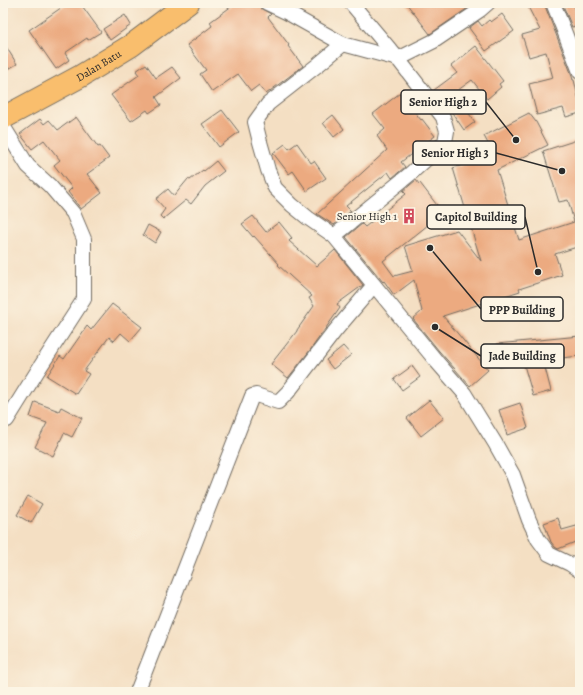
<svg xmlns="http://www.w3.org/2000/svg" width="583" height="695" font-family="Alegreya,serif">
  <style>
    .building { fill: #ecaa80 }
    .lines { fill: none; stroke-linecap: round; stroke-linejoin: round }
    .street-casing { stroke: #716a60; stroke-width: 16 }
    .primary-casing { stroke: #716a60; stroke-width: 24 }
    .street { stroke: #fff; stroke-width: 14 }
    .primary { stroke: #f9be6d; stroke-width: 22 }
    .labels { text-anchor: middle; stroke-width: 4; stroke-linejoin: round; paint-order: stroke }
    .street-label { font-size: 11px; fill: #2b2b2b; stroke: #fcf5e5 }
    .poi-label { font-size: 11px; fill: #2b2b2b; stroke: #fcf5e5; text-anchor: end }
    .leader { fill: none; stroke: #2b2b2b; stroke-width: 1.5 }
    .callout-dot { fill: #2b2b2b; stroke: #fcf5e5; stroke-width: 1.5 }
    .callout { fill: #fcf5e5; stroke: #2b2b2b; stroke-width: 1.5 }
    .callout-label { font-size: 12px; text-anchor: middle; font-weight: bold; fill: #2b2b2b }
  </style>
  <rect width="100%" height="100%" fill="#fcf5e5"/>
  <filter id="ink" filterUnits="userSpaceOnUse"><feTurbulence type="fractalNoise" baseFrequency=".025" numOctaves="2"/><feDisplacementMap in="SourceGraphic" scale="8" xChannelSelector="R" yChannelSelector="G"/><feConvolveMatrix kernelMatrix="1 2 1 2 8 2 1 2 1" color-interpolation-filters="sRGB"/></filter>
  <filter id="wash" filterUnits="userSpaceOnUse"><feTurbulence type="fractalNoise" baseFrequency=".012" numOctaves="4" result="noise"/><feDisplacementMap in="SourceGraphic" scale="16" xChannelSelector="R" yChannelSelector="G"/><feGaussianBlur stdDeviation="0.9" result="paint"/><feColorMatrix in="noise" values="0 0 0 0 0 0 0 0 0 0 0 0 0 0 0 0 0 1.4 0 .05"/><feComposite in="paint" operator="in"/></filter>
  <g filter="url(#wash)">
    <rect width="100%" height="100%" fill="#f4dfc3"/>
    <g id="blocks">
      <g class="building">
        <path d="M 68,3 L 80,3 L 101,32 L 88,40 L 87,38 L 65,53 L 69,60 L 56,69 L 29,30 Z"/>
        <path d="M 236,3 L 259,3 L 260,8 L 271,14 L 268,17 L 289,45 L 288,46 L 303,66 L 266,94 L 259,85 L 251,91 L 238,74 L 212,92 L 200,74 L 206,70 L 187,45 L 212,26 L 210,22 Z"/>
        <path d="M 406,3 L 464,3 L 468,8 L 430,34 Z"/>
        <path d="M 526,3 L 545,3 L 545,6 L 571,73 L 573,80 L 574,80 L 580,105 L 580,113 L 566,117 L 563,108 L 537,115 L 529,84 L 553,78 L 546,52 L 529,57 L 522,35 L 540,30 Z"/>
        <path d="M 562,3 L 573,3 L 576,11 L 580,10 L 580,25 L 572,27 Z"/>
        <path d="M 502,14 L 514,31 L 486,51 L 469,28 L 478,21 L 482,26 L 489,20 L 491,22 Z"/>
        <path d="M 125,15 L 131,25 L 110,40 L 103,29 Z"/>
        <path d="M 3,42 L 17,64 L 3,72 Z"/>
        <path d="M 476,46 L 503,81 L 499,84 L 501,87 L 487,99 L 472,80 L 454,93 L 475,122 L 464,130 L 453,114 L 434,90 L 457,73 L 451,66 Z"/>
        <path d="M 146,64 L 156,78 L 172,67 L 181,78 L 156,97 L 161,105 L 149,113 L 147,110 L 131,121 L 111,95 L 139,75 L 136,71 Z"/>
        <path d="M 400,93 L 421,120 L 422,119 L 435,136 L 401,162 L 405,167 L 392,178 L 388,172 L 346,206 L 351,211 L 334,225 L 317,214 L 387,150 L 377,136 L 385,129 L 373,114 Z"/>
        <path d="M 222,110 L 239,132 L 219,147 L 202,124 Z"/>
        <path d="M 529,113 L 536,122 L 548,145 L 497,170 L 519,240 L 574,222 L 568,200 L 559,202 L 543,151 L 580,139 L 580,246 L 555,254 L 562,275 L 519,289 L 520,291 L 443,316 L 488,370 L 470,386 L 439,351 L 413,319 L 422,311 L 414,280 L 394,295 L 384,281 L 383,282 L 346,237 L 362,224 L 365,227 L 406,194 L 403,191 L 416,180 L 419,184 L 420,183 L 443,213 L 383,261 L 394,276 L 413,271 L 405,246 L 457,230 L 481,261 L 453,168 L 494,155 L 484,136 Z"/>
        <path d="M 333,115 L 344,129 L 334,137 L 323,123 Z"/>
        <path d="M 76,117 L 98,147 L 100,146 L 109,158 L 87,174 L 102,193 L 81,209 L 68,192 L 72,188 L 54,165 L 60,160 L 44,140 L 32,149 L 20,134 L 40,119 L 44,124 L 49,120 L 58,130 Z"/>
        <path d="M 297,143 L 311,163 L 314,161 L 326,178 L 307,191 L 293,171 L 289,174 L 273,153 L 285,144 L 289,149 Z"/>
        <path d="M 216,161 L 224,171 L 205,186 L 191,204 L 186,200 L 163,219 L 160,216 L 165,209 L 156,199 L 168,189 L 174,196 L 188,179 L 190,180 L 203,170 L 204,171 Z"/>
        <path d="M 253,216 L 266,232 L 279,222 L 292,238 L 289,241 L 317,266 L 335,250 L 363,285 L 337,304 L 340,308 L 311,349 L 288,378 L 271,364 L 297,331 L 297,330 L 314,306 L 309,298 L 312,296 L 278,265 L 279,264 L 254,236 L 253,237 L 242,224 Z"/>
        <path d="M 148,225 L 161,232 L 155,243 L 143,235 Z"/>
        <path d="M 112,304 L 142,327 L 130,341 L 121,333 L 114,341 L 109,337 L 84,371 L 89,374 L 76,394 L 47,376 L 60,356 L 64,359 L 87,326 L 91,330 Z"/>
        <path d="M 580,336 L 580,356 L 543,360 L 551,391 L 533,396 L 524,365 L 499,367 L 497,344 Z"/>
        <path d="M 343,346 L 351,355 L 333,369 L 326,360 Z"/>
        <path d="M 412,366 L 420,377 L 402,390 L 394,379 Z"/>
        <path d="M 429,400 L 444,418 L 421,436 L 407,418 Z"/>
        <path d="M 35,402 L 59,411 L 61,407 L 82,418 L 72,437 L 64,433 L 53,456 L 35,447 L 47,423 L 30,417 Z"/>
        <path d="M 520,403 L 528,428 L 507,435 L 499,410 Z"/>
        <path d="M 28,496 L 42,504 L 31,523 L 17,515 Z"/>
        <path d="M 558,518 L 562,530 L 580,525 L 580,540 L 558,549 L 555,547 L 551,542 L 544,523 Z"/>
      </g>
    </g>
  </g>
  <g filter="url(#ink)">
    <use href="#blocks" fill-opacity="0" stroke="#716a60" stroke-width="1"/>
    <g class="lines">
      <g class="street-casing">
        <g id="street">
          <path d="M 267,3 L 286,12 L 343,44 L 398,59 L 434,41 L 480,10 L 488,3"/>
          <path d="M 351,3 L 398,59 L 443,117 L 447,131 L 445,142 L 410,174 L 334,236 L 437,362 L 464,393 L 495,443 L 513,475 L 529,520 L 538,539 L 549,554 L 570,564 L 580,571"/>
          <path d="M 553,3 L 563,28 L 580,72"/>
          <path d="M 3,126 L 28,166 L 50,186 L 73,213 L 84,239 L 84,299 L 40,367 L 7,420"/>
          <path d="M 334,236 L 308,218 L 292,205 L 275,188 L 268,170 L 260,142 L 255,122 L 268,104 L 319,64 L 343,44"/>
          <path d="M 137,692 L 252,396 L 256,395 L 278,402 L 288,392 L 335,331 L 374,285"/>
        </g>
      </g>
      <g class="primary-casing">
        <g id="primary">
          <path id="s1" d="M 3,118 L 81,76 L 132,45 L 188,3"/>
        </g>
      </g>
      <use href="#street" class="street"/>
      <use href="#primary" class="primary"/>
    </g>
  </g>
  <defs>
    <g id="building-bare" transform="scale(1.2)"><path d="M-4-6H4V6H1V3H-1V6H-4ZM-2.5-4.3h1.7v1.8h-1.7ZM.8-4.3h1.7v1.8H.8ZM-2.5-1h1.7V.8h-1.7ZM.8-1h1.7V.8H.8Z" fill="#d1495b" stroke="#fcf5e5" stroke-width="2.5" paint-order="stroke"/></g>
  </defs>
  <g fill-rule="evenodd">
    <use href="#building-bare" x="409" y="216"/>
  </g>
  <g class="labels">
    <g class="street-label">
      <text dy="4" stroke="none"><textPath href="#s1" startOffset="109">Dalan Batu</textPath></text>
    </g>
    <g class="poi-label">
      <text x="397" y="220">Senior High 1</text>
    </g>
  </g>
  <path class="leader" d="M516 140L486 102M562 171L496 153M538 272L525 217M430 248L481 309M435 327L481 356"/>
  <g class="callout-dot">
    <circle cx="516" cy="140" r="4"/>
    <circle cx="562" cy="171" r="4"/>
    <circle cx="538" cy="272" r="4"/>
    <circle cx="430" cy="248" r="4"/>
    <circle cx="435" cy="327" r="4"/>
  </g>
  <g class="callout">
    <rect x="401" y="90" width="85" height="24" rx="4"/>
    <rect x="413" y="141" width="83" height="24" rx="4"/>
    <rect x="427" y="205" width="98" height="24" rx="4"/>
    <rect x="481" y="297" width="82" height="24" rx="4"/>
    <rect x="481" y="344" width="83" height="24" rx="4"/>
  </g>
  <g class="callout-label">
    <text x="443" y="106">Senior High 2</text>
    <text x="455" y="157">Senior High 3</text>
    <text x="476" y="221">Capitol Building</text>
    <text x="522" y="314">PPP Building</text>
    <text x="522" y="360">Jade Building</text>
  </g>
  <rect width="583" height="695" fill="none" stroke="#fcf5e5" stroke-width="16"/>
</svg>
